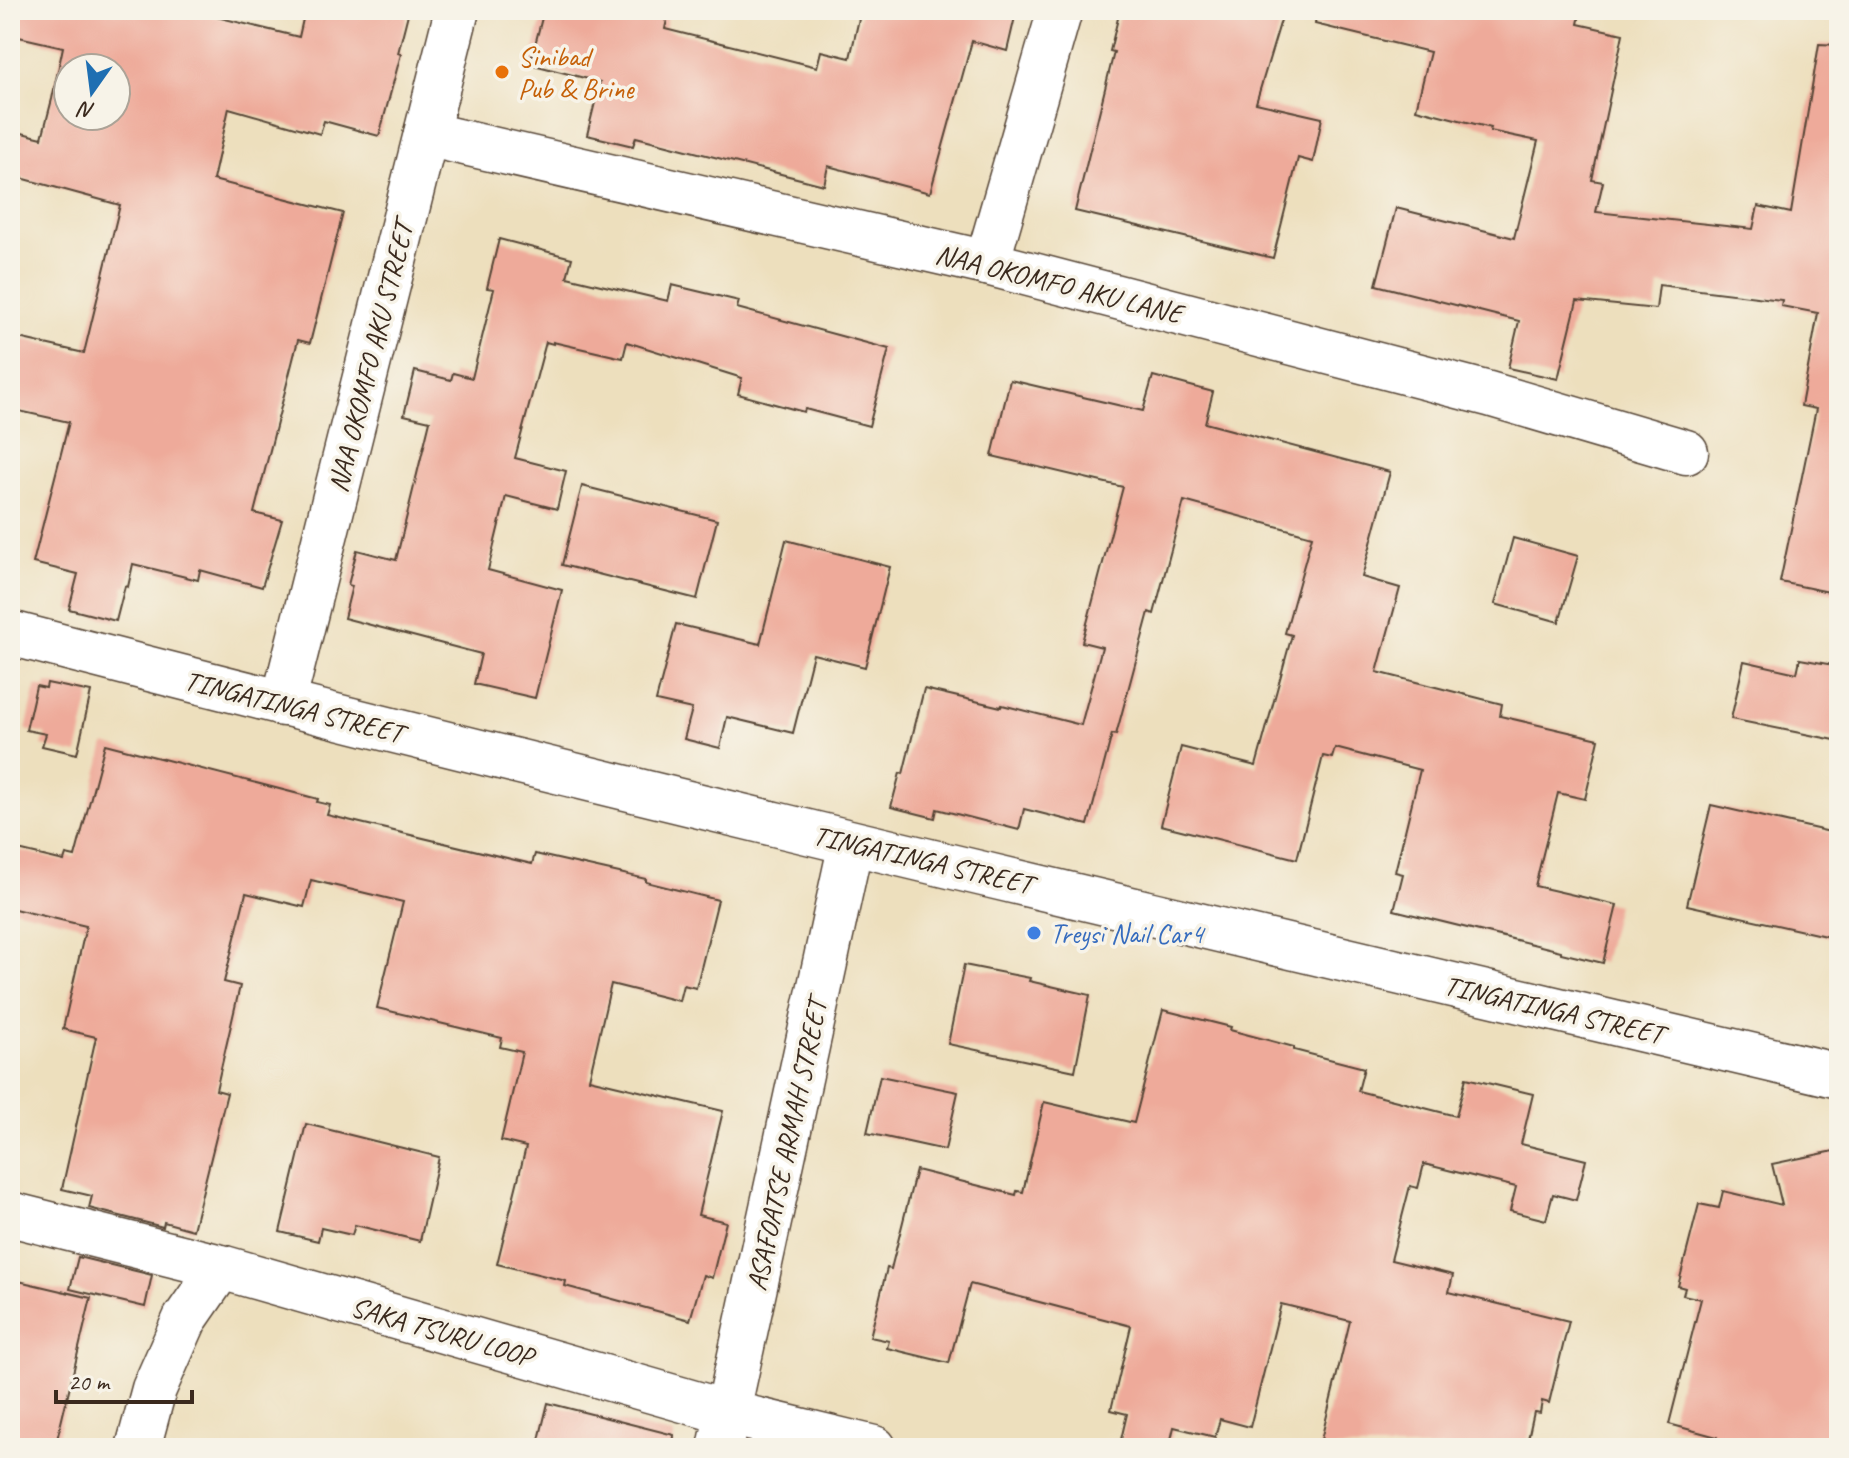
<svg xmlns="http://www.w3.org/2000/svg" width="1849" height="1458" font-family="Caveat,sans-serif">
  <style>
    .building { fill: #eeaa9a; fill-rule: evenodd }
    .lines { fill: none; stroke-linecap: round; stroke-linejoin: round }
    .minor-casing { stroke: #564536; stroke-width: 47 }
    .minor { stroke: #fff; stroke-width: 44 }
    .food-dot { fill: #e8710a; stroke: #f7f3e8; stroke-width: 3 }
    .shop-dot { fill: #3f7fe0; stroke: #f7f3e8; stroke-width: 3 }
    .labels { text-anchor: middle; stroke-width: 7; stroke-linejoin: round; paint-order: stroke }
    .food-label { font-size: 28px; fill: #c56008; stroke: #f7f3e8; text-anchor: start }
    .street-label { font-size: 28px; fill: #3b2a1e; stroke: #f7f3e8 }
    .shop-label { font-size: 28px; fill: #366cbe; stroke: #f7f3e8; text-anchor: start }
  </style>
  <rect width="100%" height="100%" fill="#f7f3e8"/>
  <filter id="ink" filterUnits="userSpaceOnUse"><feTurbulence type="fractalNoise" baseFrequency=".0125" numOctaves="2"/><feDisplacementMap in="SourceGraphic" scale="16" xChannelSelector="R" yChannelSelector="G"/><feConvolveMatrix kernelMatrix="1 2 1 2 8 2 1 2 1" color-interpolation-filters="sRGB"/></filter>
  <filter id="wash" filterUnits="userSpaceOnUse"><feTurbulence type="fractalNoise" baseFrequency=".006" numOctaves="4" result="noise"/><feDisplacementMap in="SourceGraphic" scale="32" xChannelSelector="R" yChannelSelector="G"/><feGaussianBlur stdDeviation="1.8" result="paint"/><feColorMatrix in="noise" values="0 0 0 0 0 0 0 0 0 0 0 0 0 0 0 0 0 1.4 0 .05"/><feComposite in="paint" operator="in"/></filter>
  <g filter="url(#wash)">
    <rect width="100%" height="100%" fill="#eddfbd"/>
    <g id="blocks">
      <g class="building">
        <path d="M 10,10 L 188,10 L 299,37 L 305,10 L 409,10 L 398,53 L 401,54 L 379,136 L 324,121 L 320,134 L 229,108 L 213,180 L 343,213 L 310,343 L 298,340 L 254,513 L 282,520 L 262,587 L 200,570 L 198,580 L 133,564 L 128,587 L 125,586 L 116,621 L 69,609 L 78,574 L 33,563 L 69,422 L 10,409 L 10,336 L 84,353 L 120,205 L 10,175 L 10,130 L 42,138 L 52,99 L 63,47 L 10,35 ZM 68,68 L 116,68 L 116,116 L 68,116 Z"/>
        <path d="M 544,10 L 669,10 L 665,29 L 817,67 L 821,51 L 850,58 L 861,10 L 989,10 L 1015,17 L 1007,51 L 972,41 L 930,193 L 828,166 L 824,185 L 636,137 L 633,146 L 587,135 L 600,82 L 530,64 Z"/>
        <path d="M 1120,10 L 1284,10 L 1256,103 L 1322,118 L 1313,162 L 1298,158 L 1273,258 L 1075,211 L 1114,52 L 1110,51 Z"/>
        <path d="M 1317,10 L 1581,10 L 1578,24 L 1623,34 L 1592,180 L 1603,182 L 1596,212 L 1753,229 L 1758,206 L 1791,213 L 1819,44 L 1839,45 L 1839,594 L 1780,582 L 1816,409 L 1801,406 L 1818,313 L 1781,306 L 1782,300 L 1659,285 L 1656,309 L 1577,301 L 1558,379 L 1508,368 L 1519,321 L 1376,285 L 1396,208 L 1514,238 L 1538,141 L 1490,131 L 1491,128 L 1416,109 L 1430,52 L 1315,24 Z"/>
        <path d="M 499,239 L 572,258 L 567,277 L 668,301 L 672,285 L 739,301 L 737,308 L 889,349 L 869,426 L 805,409 L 804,412 L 738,394 L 742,378 L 627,342 L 623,358 L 553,342 L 553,344 L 546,342 L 515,458 L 566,471 L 557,509 L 506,496 L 488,570 L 562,590 L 535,698 L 474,684 L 481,654 L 344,618 L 352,586 L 348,585 L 357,550 L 396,560 L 430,421 L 404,415 L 415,371 L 451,380 L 453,373 L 472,378 L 494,289 L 487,288 Z"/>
        <path d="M 1153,376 L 1213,392 L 1205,423 L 1390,472 L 1362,577 L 1400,588 L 1377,672 L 1502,704 L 1500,716 L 1599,739 L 1585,799 L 1558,793 L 1535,886 L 1617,905 L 1603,963 L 1561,953 L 1561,951 L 1394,910 L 1403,874 L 1395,872 L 1420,770 L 1335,748 L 1332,758 L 1323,756 L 1297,859 L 1161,825 L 1181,747 L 1256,766 L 1292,635 L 1285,633 L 1312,536 L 1184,501 L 1154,614 L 1149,612 L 1116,735 L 1112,734 L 1088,825 L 1024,809 L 1019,830 L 937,809 L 935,818 L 891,807 L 900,773 L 903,774 L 924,689 L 1001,707 L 1002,705 L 1081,725 L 1102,647 L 1082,642 L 1123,487 L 992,456 L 1010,380 L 1143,411 Z"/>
        <path d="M 582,486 L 717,520 L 697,599 L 562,565 Z"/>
        <path d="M 1513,538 L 1578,556 L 1559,622 L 1495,604 Z"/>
        <path d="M 786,540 L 890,567 L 865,667 L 813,654 L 793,733 L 727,717 L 720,748 L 684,739 L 692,709 L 656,701 L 676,624 L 760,644 Z"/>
        <path d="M 1800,659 L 1839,666 L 1839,716 L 1835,740 L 1731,719 L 1744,661 L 1797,673 Z"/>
        <path d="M 47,683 L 91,692 L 77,754 L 42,746 L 46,734 L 26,730 L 36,686 L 46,688 Z"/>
        <path d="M 105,744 L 318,799 L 317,802 L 330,805 L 327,815 L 532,864 L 535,854 L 646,879 L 646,882 L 718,900 L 696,988 L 683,985 L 679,1001 L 611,984 L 589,1079 L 723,1111 L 698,1215 L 726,1222 L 712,1278 L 703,1275 L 690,1320 L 565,1286 L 566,1281 L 497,1264 L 526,1147 L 501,1141 L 522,1052 L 500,1047 L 502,1038 L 377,1008 L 403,902 L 311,880 L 304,907 L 246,893 L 224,982 L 240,986 L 216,1090 L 227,1093 L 193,1230 L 164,1222 L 163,1227 L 89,1208 L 92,1196 L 62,1189 L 96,1037 L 63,1029 L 86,926 L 10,908 L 10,848 L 64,861 L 66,855 L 75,857 Z"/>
        <path d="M 1711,805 L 1839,834 L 1839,898 L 1830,937 L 1687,905 Z"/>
        <path d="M 964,965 L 1030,978 L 1029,981 L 1090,995 L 1075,1071 L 948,1044 Z"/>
        <path d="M 1163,1010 L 1231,1027 L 1230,1030 L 1294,1047 L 1294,1050 L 1364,1068 L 1358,1091 L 1456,1116 L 1466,1078 L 1533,1094 L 1521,1144 L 1586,1160 L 1576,1200 L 1553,1194 L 1546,1220 L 1510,1211 L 1516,1187 L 1424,1164 L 1418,1188 L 1410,1186 L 1391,1260 L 1453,1275 L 1449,1292 L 1569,1321 L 1549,1403 L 1542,1401 L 1540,1413 L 1534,1412 L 1526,1448 L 1319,1448 L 1350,1321 L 1281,1304 L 1250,1427 L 1220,1419 L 1215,1437 L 1174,1427 L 1169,1448 L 1119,1448 L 1127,1414 L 1111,1410 L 1131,1326 L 970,1284 L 949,1363 L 887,1348 L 889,1341 L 870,1337 L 887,1268 L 891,1269 L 916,1170 L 1016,1195 L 1017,1191 L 1023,1192 L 1044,1102 L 1134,1123 Z"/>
        <path d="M 880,1076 L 958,1092 L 945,1150 L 867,1133 Z"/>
        <path d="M 306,1124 L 439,1157 L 420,1241 L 355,1225 L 352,1235 L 321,1228 L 318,1241 L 280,1232 Z"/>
        <path d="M 1839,1150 L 1839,1448 L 1714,1448 L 1717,1437 L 1669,1424 L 1701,1299 L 1683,1295 L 1685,1288 L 1678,1286 L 1699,1204 L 1719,1208 L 1723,1191 L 1782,1205 L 1772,1164 Z"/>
        <path d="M 78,1257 L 152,1275 L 145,1307 L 70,1289 Z"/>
        <path d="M 10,1279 L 91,1298 L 55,1448 L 10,1448 Z"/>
        <path d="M 548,1403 L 674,1435 L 673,1448 L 537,1448 Z"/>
      </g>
    </g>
  </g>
  <g filter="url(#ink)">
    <use href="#blocks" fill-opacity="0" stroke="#564536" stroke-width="2"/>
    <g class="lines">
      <g class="minor-casing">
        <g id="minor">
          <path d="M 426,134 L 987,263 L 1489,394 L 1686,452"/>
          <path d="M 987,263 L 1060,10"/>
          <path d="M 10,633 C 617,791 1229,932 1839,1076"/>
          <path d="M 283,704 L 457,10"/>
          <path d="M 10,1214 L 221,1267 L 729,1413 L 874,1448"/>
          <path d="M 138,1448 L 154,1389 L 185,1319 L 221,1267"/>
          <path d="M 720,1448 L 851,843"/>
        </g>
      </g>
      <use href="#minor" class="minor"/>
    </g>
  </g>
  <circle class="food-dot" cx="502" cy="72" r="8"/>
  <circle class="shop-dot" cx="1034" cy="933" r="8"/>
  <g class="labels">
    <g class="food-label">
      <text x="518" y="66">Sinibad<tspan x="518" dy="32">Pub &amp; Brine</tspan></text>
    </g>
    <g class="street-label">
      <text transform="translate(1059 283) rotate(14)" y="10">NAA OKOMFO AKU LANE</text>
      <text transform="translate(370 357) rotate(-76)" y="10">NAA OKOMFO AKU STREET</text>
      <text transform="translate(294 706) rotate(14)" y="10">TINGATINGA STREET</text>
      <text transform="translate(923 859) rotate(13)" y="10">TINGATINGA STREET</text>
      <text transform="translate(1554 1009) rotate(13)" y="10">TINGATINGA STREET</text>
      <text transform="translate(786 1145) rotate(-78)" y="10">ASAFOATSE ARMAH STREET</text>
      <text transform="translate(442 1331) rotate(16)" y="10">SAKA TSURU LOOP</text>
    </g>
    <g class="shop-label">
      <text x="1050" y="943">Treysi Nail Car4</text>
    </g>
  </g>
  <rect width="1849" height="1458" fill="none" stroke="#f7f3e8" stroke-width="40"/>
  <g transform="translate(92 92) rotate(194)"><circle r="38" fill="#f7f3e8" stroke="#aca397" stroke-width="2"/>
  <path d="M0-6L14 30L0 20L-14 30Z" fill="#1f6fb2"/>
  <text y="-12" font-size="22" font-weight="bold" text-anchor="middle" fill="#3b2a1e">N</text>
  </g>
  <path d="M56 1390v12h136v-12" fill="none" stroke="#3b2a1e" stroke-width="4"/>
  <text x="68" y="1390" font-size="24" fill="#3b2a1e" stroke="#f7f3e8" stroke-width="6" paint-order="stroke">20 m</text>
</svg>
